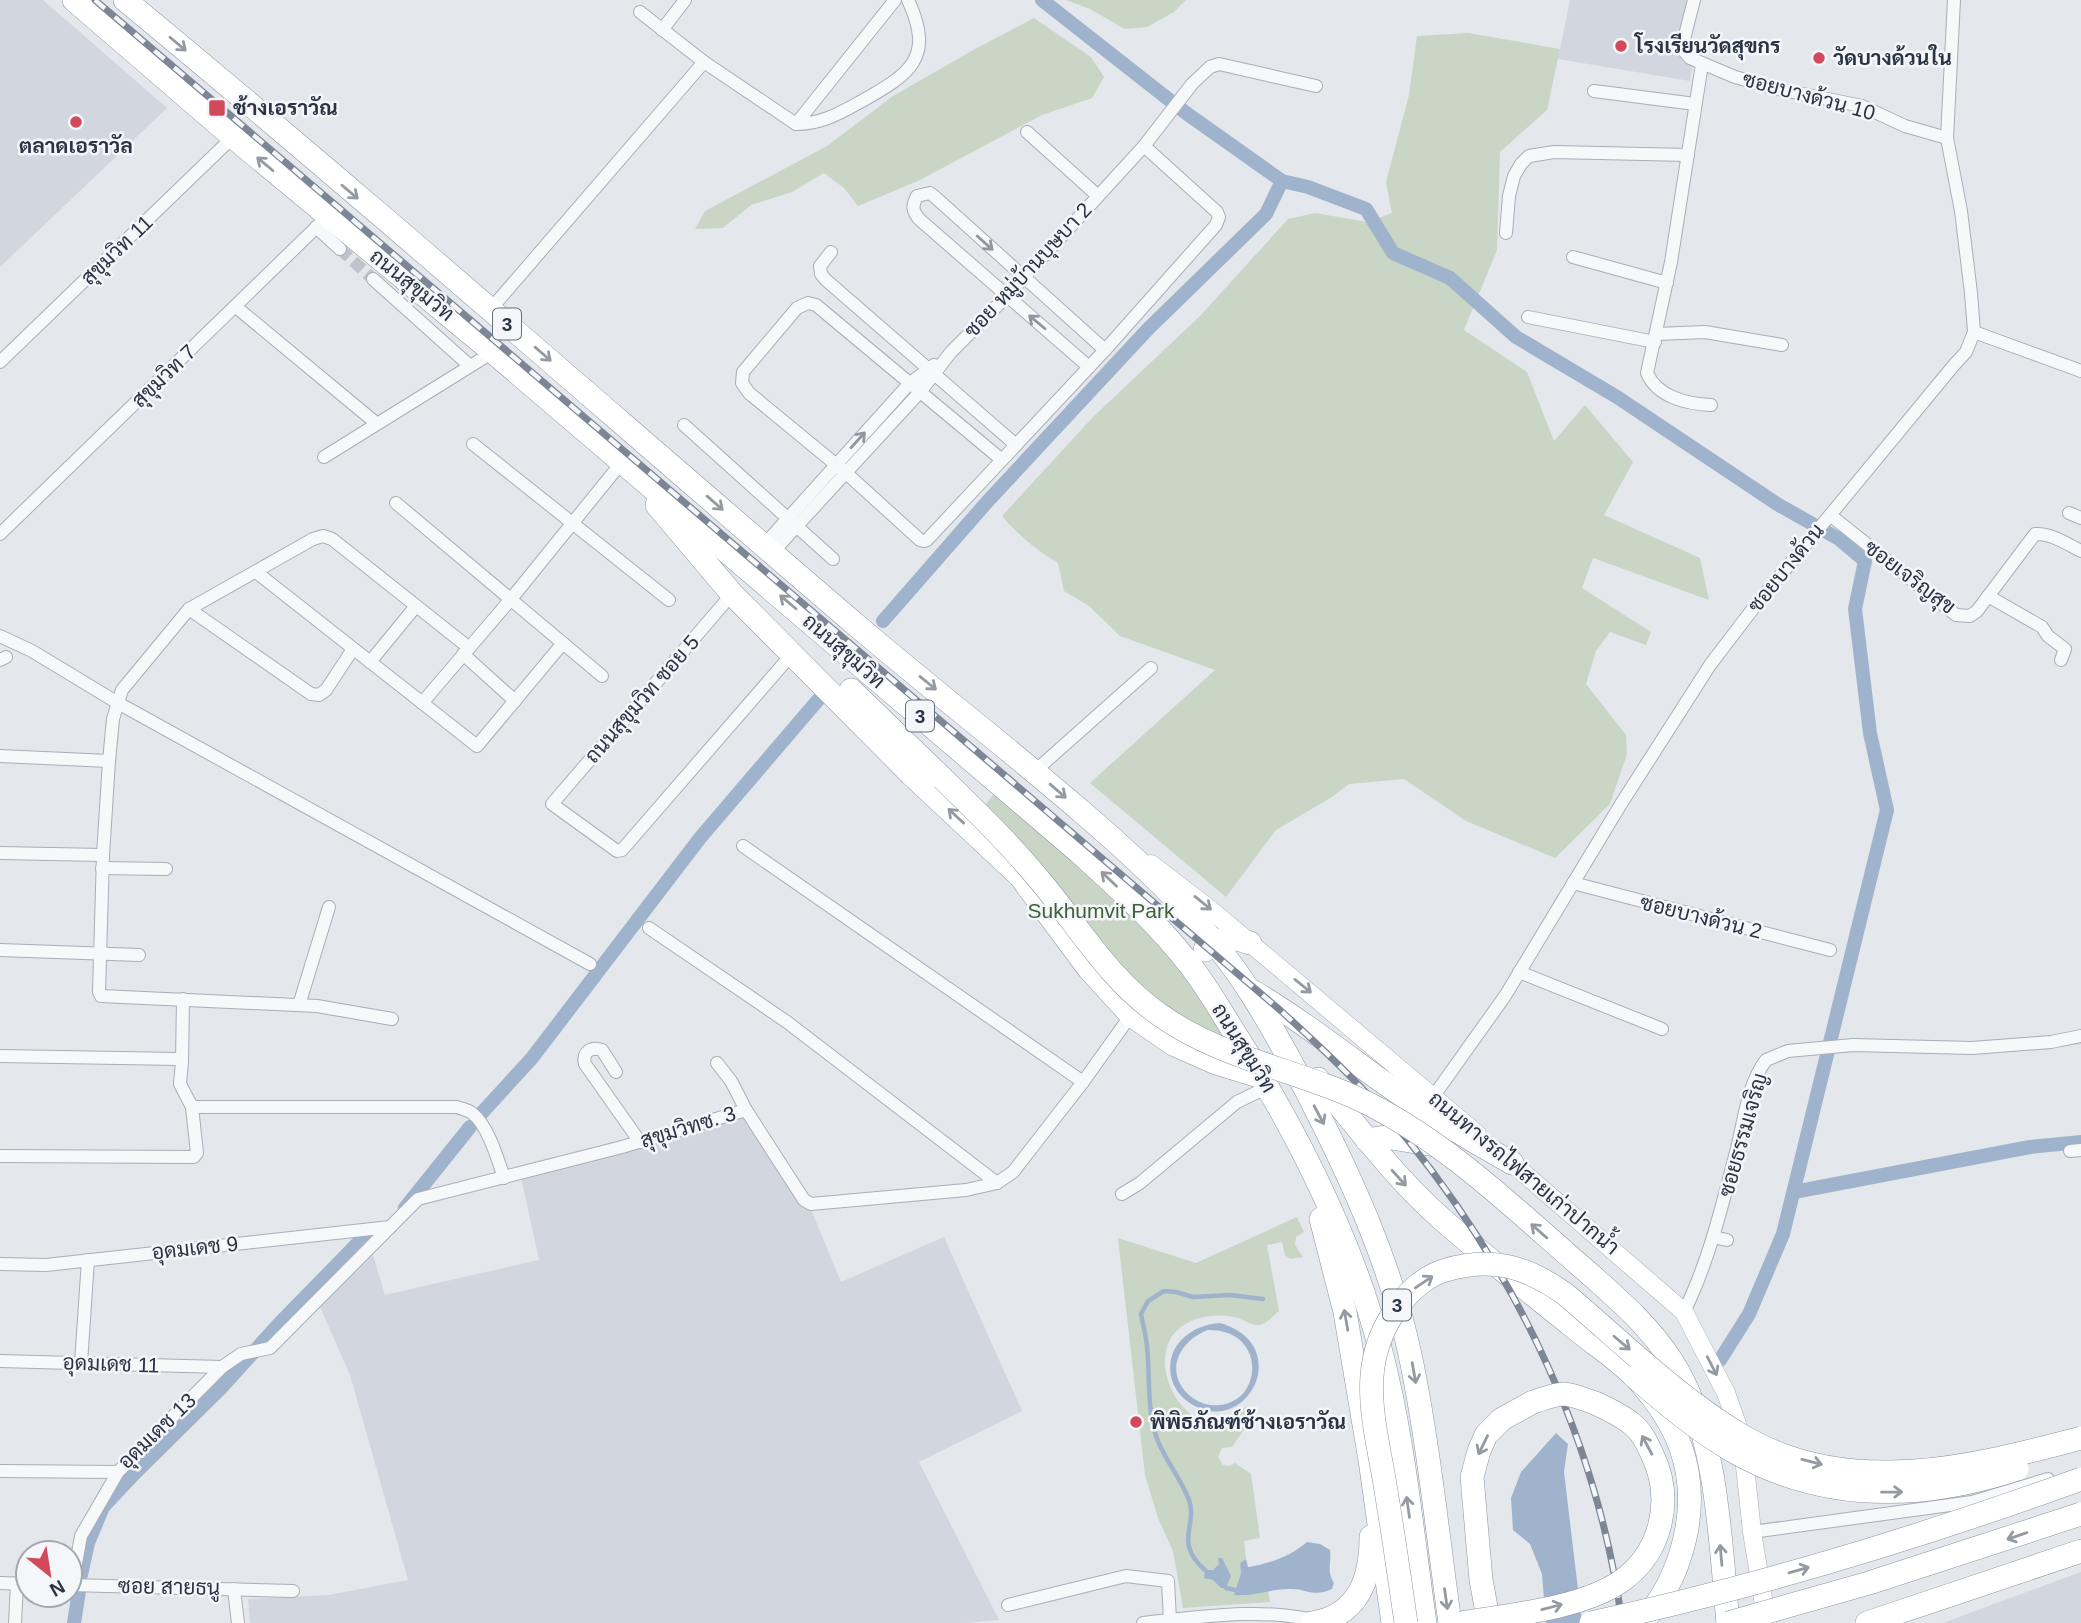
<svg xmlns="http://www.w3.org/2000/svg" width="2081" height="1623" font-family="Arial,Sarabun,sans-serif">
  <style>
    .built { fill: #d2d6de }
    .green { fill: #c9d6c5 }
    .water { fill: #9fb4cc; fill-rule: evenodd }
    .lines { fill: none; stroke-linecap: round; stroke-linejoin: round }
    .stream { stroke: #9fb4cc; stroke-width: 4.5 }
    .canal { stroke: #9fb4cc; stroke-width: 14 }
    .street-tunnel { stroke: #bfc3cb; stroke-width: 12; stroke-dasharray: 12 6; stroke-linecap: butt }
    .street-casing { stroke: #a9aeb7; stroke-width: 14 }
    .secondary-casing { stroke: #a9aeb7; stroke-width: 19 }
    .highway-casing { stroke: #8b94a3; stroke-width: 24 }
    .street { stroke: #f7f8fa; stroke-width: 12 }
    .secondary { stroke: #fff; stroke-width: 18 }
    .highway { stroke: #fff; stroke-width: 23 }
    .rail-casing { stroke: #7d8696; stroke-width: 7 }
    .rail { stroke: #f4f6f9; stroke-width: 4.5; stroke-dasharray: 13; stroke-linecap: butt }
    .highway-bridge-casing { stroke: #8b94a3; stroke-width: 24; stroke-linecap: butt }
    .highway-bridge { stroke: #fff; stroke-width: 23 }
    .oneway { stroke: #959aa2 }
    .oneway2 { stroke: #9196a0 }
    .poi-dot { fill: #d1495b; stroke: #f4f6f9; stroke-width: 2.5 }
    .labels { text-anchor: middle; stroke-width: 5; stroke-linejoin: round; paint-order: stroke }
    .shield { fill: #f4f6f9; stroke: #676e7b; stroke-width: 2 }
    .shield-label { font-size: 19px; font-weight: bold; fill: #2b3445 }
    .poi-label { font-size: 21px; font-weight: bold; fill: #2b3445; stroke: #f4f6f9; text-anchor: start }
    .street-label { font-size: 21px; fill: #2b3445; stroke: #f4f6f9 }
    .park-label { font-size: 21px; fill: #3f6138; stroke: #f4f6f9 }
  </style>
  <rect width="100%" height="100%" fill="#e4e7ec"/>
  <g class="built">
    <path d="M 0,0 L 43,0 L 167,108 L 0,267 Z"/>
    <path d="M 1570,0 L 1692,0 L 1681,40 L 1693,62 L 1690,81 L 1558,59 Z"/>
    <path d="M 746,1114 L 812,1212 L 841,1282 L 944,1237 L 1022,1411 L 919,1462 L 999,1620 L 965,1623 L 250,1623 L 248,1599 L 329,1595 L 408,1580 L 350,1375 L 320,1307 L 373,1255 L 385,1295 L 539,1260 L 521,1177 Z"/>
    <path d="M 2081,1572 L 2081,1623 L 1943,1623 Z"/>
  </g>
  <g class="green">
    <path d="M 1066,0 L 1186,0 L 1174,12 L 1147,27 L 1125,29 L 1090,9 Z"/>
    <path d="M 1034,18 L 1091,57 L 1104,77 L 1092,98 L 1042,115 L 918,181 L 858,206 L 844,188 L 824,173 L 792,192 L 751,205 L 723,228 L 695,229 L 705,211 L 827,146 L 893,96 L 975,49 Z"/>
    <path d="M 1468,33 L 1560,49 L 1547,110 L 1500,152 L 1497,250 L 1464,330 L 1527,372 L 1554,441 L 1585,405 L 1633,462 L 1604,515 L 1700,558 L 1709,600 L 1593,558 L 1582,588 L 1651,632 L 1646,645 L 1610,632 L 1596,651 L 1586,684 L 1626,735 L 1627,754 L 1610,804 L 1555,858 L 1466,821 L 1404,779 L 1349,784 L 1332,797 L 1276,830 L 1226,897 L 1090,783 L 1215,670 L 1120,636 L 1089,606 L 1064,591 L 1058,563 C 1036,550 1019,536 1002,516 L 1093,417 L 1201,315 L 1288,219 L 1315,213 L 1367,222 L 1392,213 L 1386,182 L 1409,95 L 1417,36 Z"/>
    <path d="M 1002,786 L 1079,852 L 1228,1022 L 1213,1045 L 1159,1015 L 978,812 Z"/>
    <path d="M 1297,1217 L 1304,1232 L 1296,1237 L 1295,1245 L 1303,1257 L 1290,1259 L 1285,1255 L 1282,1242 L 1267,1245 L 1279,1311 C 1273,1316 1265,1326 1257,1325 C 1251,1325 1243,1319 1237,1318 C 1215,1312 1187,1317 1173,1335 C 1152,1363 1175,1416 1208,1422 C 1223,1425 1236,1413 1247,1406 C 1253,1424 1241,1432 1232,1447 L 1222,1448 L 1218,1457 L 1223,1465 L 1229,1466 L 1235,1463 L 1251,1474 L 1260,1538 L 1244,1541 L 1246,1559 L 1240,1563 L 1241,1573 L 1235,1595 C 1247,1597 1255,1592 1268,1591 L 1270,1602 L 1183,1608 L 1173,1551 L 1158,1518 L 1145,1475 L 1118,1238 L 1196,1263 Z"/>
  </g>
  <g class="water">
    <path d="M 1220,1323 C 1293,1344 1250,1432 1197,1407 C 1186,1402 1176,1393 1172,1380 C 1163,1347 1190,1325 1220,1323 ZM 1208,1330 C 1270,1329 1263,1410 1211,1405 C 1202,1404 1194,1400 1187,1393 C 1164,1369 1181,1340 1208,1330 Z"/>
    <path d="M 1556,1433 L 1568,1444 L 1564,1472 L 1582,1623 L 1546,1623 L 1542,1574 L 1530,1544 L 1513,1530 L 1511,1498 L 1521,1472 Z"/>
    <path d="M 1307,1542 L 1320,1544 L 1330,1550 C 1332,1563 1326,1570 1334,1583 L 1332,1589 C 1312,1598 1307,1588 1289,1589 C 1270,1589 1253,1597 1234,1595 L 1241,1573 L 1240,1563 L 1246,1559 L 1248,1567 C 1269,1564 1291,1556 1307,1542 Z"/>
    <path d="M 1218,1558 L 1222,1558 L 1231,1576 L 1226,1588 L 1221,1588 L 1213,1580 L 1204,1578 L 1205,1570 L 1213,1570 L 1219,1564 Z"/>
  </g>
  <g class="lines">
    <g class="stream">
      <path d="M 1205,1570 C 1173,1542 1198,1525 1189,1500 C 1180,1476 1162,1457 1155,1433 C 1147,1404 1150,1375 1147,1346 C 1146,1336 1143,1325 1141,1314 L 1148,1301 L 1164,1291 L 1176,1292 L 1193,1297 L 1230,1295 L 1263,1299"/>
      <path d="M 1226,1588 L 1236,1590"/>
    </g>
    <g class="canal">
      <path d="M 1042,0 L 1186,113 L 1282,181 L 1308,187 L 1366,209 L 1393,253 L 1450,278 L 1516,337 L 1617,397 L 1777,504 L 1839,539 L 1865,561 L 1855,609 L 1870,733 L 1887,810 L 1783,1234 L 1749,1314 L 1720,1360"/>
      <path d="M 883,621 L 987,502 L 1148,329 L 1266,214 L 1282,181"/>
      <path d="M 478,1117 L 532,1058 L 700,838 L 818,700"/>
      <path d="M 1794,1192 L 2030,1147 L 2081,1142"/>
      <path d="M 405,1208 L 470,1127"/>
      <path d="M 81,1575 L 88,1543 L 103,1507 L 135,1473 L 221,1388 L 278,1325 L 360,1241 L 390,1227"/>
      <path d="M 74,1623 L 79,1591"/>
    </g>
    <path class="street-tunnel" d="M 340,249 L 373,279"/>
    <g class="street-casing">
      <g id="street">
        <path d="M 1694,0 L 1683,43 L 1684,51 L 1690,58 L 1735,77 L 1778,89 L 1862,106 L 1905,126 L 1947,138"/>
        <path d="M 640,12 L 704,62"/>
        <path d="M 662,30 L 685,0"/>
        <path d="M 1702,64 L 1671,262 L 1647,373 C 1657,397 1687,404 1711,405"/>
        <path d="M 1594,91 L 1695,104"/>
        <path d="M 796,124 C 822,124 840,113 862,101 C 910,74 935,58 908,0"/>
        <path d="M 1027,132 L 1098,196"/>
        <path d="M 316,227 L 340,249"/>
        <path d="M 1506,233 L 1509,196 L 1514,176 L 1521,164 L 1529,156 L 1554,152 L 1688,155"/>
        <path d="M 831,252 L 820,266 L 821,274 L 826,280 L 1016,445"/>
        <path d="M 1573,257 L 1667,283"/>
        <path d="M 373,279 L 470,366"/>
        <path d="M 236,307 L 376,423"/>
        <path d="M 490,310 L 704,62 L 796,124 L 895,0"/>
        <path d="M 1528,317 L 1655,342"/>
        <path d="M 1974,332 L 2081,371"/>
        <path d="M 1657,334 L 1705,332 L 1782,345"/>
        <path d="M 0,362 L 233,137"/>
        <path d="M 1089,367 L 919,219 C 912,210 912,206 917,196 L 930,193 L 935,197 L 1105,350"/>
        <path d="M 684,425 L 833,559"/>
        <path d="M 473,444 L 669,600"/>
        <path d="M 324,457 L 493,352"/>
        <path d="M 1002,460 L 816,305 L 808,303 L 797,308 L 743,372 L 742,383 L 749,393 L 845,472 L 920,540 L 924,541 L 927,540 L 1105,350 L 1216,225 L 1219,217 L 1217,212 L 1144,146"/>
        <path d="M 396,503 L 602,676"/>
        <path d="M 2069,513 L 2081,518"/>
        <path d="M 1830,515 L 1956,615 L 1970,616 L 1977,611 L 2035,534 C 2051,533 2067,544 2081,551"/>
        <path d="M 0,534 L 328,216"/>
        <path d="M 764,545 L 909,384 L 934,365"/>
        <path d="M 772,553 L 920,392 L 951,352 L 1006,297 L 1144,146 L 1192,84 L 1210,67 L 1219,64 L 1316,86"/>
        <path d="M 256,572 L 477,746 L 563,643"/>
        <path d="M 732,594 L 552,804 L 617,851 L 622,850 L 792,654"/>
        <path d="M 1988,596 L 2042,627 L 2048,636 L 2065,649 L 2061,660"/>
        <path d="M 189,609 L 311,694 L 319,695 L 326,690 L 353,649"/>
        <path d="M 0,636 L 32,651 L 118,703 L 590,964"/>
        <path d="M 463,654 L 515,701"/>
        <path d="M 0,660 L 6,657"/>
        <path d="M 370,662 L 416,606"/>
        <path d="M 422,703 L 511,599 L 622,462"/>
        <path d="M 0,756 L 109,761"/>
        <path d="M 1035,771 L 1151,668"/>
        <path d="M 743,846 L 1083,1082"/>
        <path d="M 0,853 L 103,855"/>
        <path d="M 102,868 L 166,869"/>
        <path d="M 1573,883 L 1830,950"/>
        <path d="M 649,928 L 787,1022 L 997,1183"/>
        <path d="M 0,950 L 139,955"/>
        <path d="M 1519,972 L 1662,1029"/>
        <path d="M 299,1005 L 329,907"/>
        <path d="M 392,1019 L 317,1006 L 101,996 L 99,992 L 103,855 L 109,761 L 113,719 L 122,690 L 189,609 L 313,539 L 323,536 L 332,539 L 468,647"/>
        <path d="M 0,1056 L 179,1059 L 182,1061 L 180,1084 L 192,1107 L 457,1107 C 462,1109 468,1110 472,1113 C 488,1125 498,1160 504,1178"/>
        <path d="M 182,1061 L 183,999"/>
        <path d="M 717,1063 L 731,1081 L 746,1110"/>
        <path d="M 616,1072 L 602,1050 C 591,1046 582,1052 585,1064 L 640,1142"/>
        <path d="M 1433,1097 L 1505,996 L 1621,804 L 1710,665 L 1755,606 L 1954,365 L 1966,352 L 1974,332 L 1971,293 L 1961,211 L 1947,138 L 1954,0"/>
        <path d="M 2070,1151 L 2081,1150"/>
        <path d="M 0,1156 L 194,1157 L 197,1153 L 192,1107"/>
        <path d="M 1122,1194 L 1140,1183 L 1237,1102 L 1268,1087"/>
        <path d="M 1713,1237 L 1727,1240"/>
        <path d="M 0,1264 L 46,1265 L 390,1227"/>
        <path d="M 1684,1312 C 1709,1261 1722,1206 1736,1152 C 1744,1122 1747,1085 1766,1060 L 1788,1051 L 1853,1045 L 1972,1048 L 2051,1042 L 2081,1036"/>
        <path d="M 0,1361 L 222,1367"/>
        <path d="M 81,1363 L 88,1260"/>
        <path d="M 0,1471 L 118,1472 L 222,1367 L 241,1354 L 270,1348 L 418,1199 L 622,1147 L 746,1110 L 804,1200 L 811,1204 L 966,1190 L 997,1183 L 1013,1172 L 1083,1082 L 1131,1015"/>
        <path d="M 1752,1532 L 1972,1502 L 2048,1479"/>
        <path d="M 0,1583 L 28,1584"/>
        <path d="M 70,1585 L 293,1591"/>
        <path d="M 72,1585 L 81,1536 L 118,1472"/>
        <path d="M 234,1589 L 238,1623"/>
        <path d="M 1008,1605 L 1126,1576 L 1168,1581 L 1170,1620"/>
        <path d="M 15,1623 L 17,1583"/>
        <path d="M 1143,1623 C 1201,1617 1260,1607 1317,1621"/>
      </g>
    </g>
    <g class="secondary-casing">
      <g id="secondary">
        <path d="M 1151,864 L 1212,911 L 1477,1134"/>
        <path d="M 1504,1156 L 1684,1312 L 1726,1393 L 1737,1424 L 1745,1466 L 1752,1532 L 1767,1623"/>
      </g>
    </g>
    <g class="highway-casing">
      <g id="highway">
        <path d="M 74,0 L 233,137 L 493,352 L 1079,852 C 1117,887 1158,923 1190,965 C 1208,988 1223,1015 1239,1040 C 1300,1137 1352,1240 1381,1352 C 1404,1440 1412,1533 1425,1623"/>
        <path d="M 125,0 C 372,204 612,416 855,624 C 930,688 1008,748 1082,812 C 1145,866 1208,925 1252,995 C 1272,1026 1289,1058 1306,1090 C 1351,1177 1393,1268 1412,1364 C 1429,1448 1438,1538 1450,1623"/>
        <path d="M 657,505 L 732,594 L 911,774 L 1020,876 L 1089,969 L 1131,1015 L 1173,1044 L 1216,1063 L 1262,1077"/>
        <path d="M 851,690 L 942,778"/>
        <path d="M 1205,950 C 1219,936 1232,936 1250,943"/>
        <path d="M 1252,991 C 1296,1017 1335,1047 1376,1077 C 1419,1108 1465,1137 1512,1163"/>
        <path d="M 1318,1079 C 1358,1128 1396,1179 1444,1221 C 1485,1257 1529,1291 1571,1325 C 1592,1343 1618,1359 1637,1379 C 1677,1423 1697,1468 1687,1528 C 1681,1561 1668,1592 1646,1618"/>
        <path d="M 1367,1140 L 1385,1137 L 1441,1146"/>
        <path d="M 1321,1219 L 1345,1312 L 1370,1460 L 1393,1623"/>
        <path d="M 1591,1275 C 1620,1301 1650,1327 1671,1360 C 1718,1431 1720,1540 1728,1623"/>
        <path d="M 1312,1623 C 1359,1616 1371,1578 1371,1537"/>
        <path d="M 1489,1623 L 1481,1580 L 1472,1477 L 1479,1451 L 1486,1435 L 1502,1419 L 1533,1402"/>
        <path d="M 1867,1623 L 2081,1551"/>
      </g>
    </g>
    <use href="#street" class="street"/>
    <use href="#secondary" class="secondary"/>
    <use href="#highway" class="highway"/>
    <g class="rail-casing">
      <path id="rail" d="M 95,0 L 1280,1010 C 1325,1051 1369,1092 1407,1139 C 1519,1277 1599,1446 1622,1623"/>
    </g>
    <use href="#rail" class="rail"/>
    <g class="highway-bridge-casing">
      <g id="highway-bridge">
        <path d="M 942,778 C 975,810 1008,842 1037,877 C 1077,924 1109,980 1160,1015 C 1223,1060 1301,1070 1369,1104 C 1452,1146 1521,1215 1591,1275"/>
        <path d="M 1635,1377 C 1666,1404 1698,1431 1733,1451 C 1824,1503 1920,1501 2017,1469"/>
        <path d="M 1406,1623 C 1400,1581 1394,1539 1387,1497 C 1377,1428 1352,1365 1400,1304 C 1411,1289 1428,1275 1446,1270 C 1492,1256 1527,1267 1565,1294 C 1623,1343 1679,1399 1744,1437 C 1849,1498 1972,1467 2081,1438"/>
        <path d="M 1461,1623 C 1509,1615 1579,1609 1620,1582 C 1662,1553 1674,1499 1652,1454 C 1647,1443 1642,1432 1632,1424 C 1621,1415 1608,1409 1595,1403 C 1585,1400 1575,1395 1564,1394 C 1555,1394 1543,1399 1533,1402"/>
        <path d="M 1591,1623 C 1757,1587 1921,1537 2081,1479"/>
        <path d="M 1728,1623 L 1869,1583 L 2081,1514"/>
      </g>
    </g>
    <use href="#highway-bridge" class="highway-bridge"/>
  </g>
  <defs><path id="oneway-shaft" d="M-6 0H5M1.5-3L5.5 0L1.5 3" fill="none" stroke-width="1.6" stroke-linecap="round" stroke-linejoin="round" transform="scale(1.75)"/></defs>
  <g class="oneway">
    <use href="#oneway-shaft" transform="translate(178 44) rotate(40)"/>
    <use href="#oneway-shaft" transform="translate(265 164) rotate(-140)"/>
    <use href="#oneway-shaft" transform="translate(350 192) rotate(40)"/>
    <use href="#oneway-shaft" transform="translate(543 354) rotate(41)"/>
    <use href="#oneway-shaft" transform="translate(715 503) rotate(41)"/>
    <use href="#oneway-shaft" transform="translate(788 602) rotate(-140)"/>
    <use href="#oneway-shaft" transform="translate(928 683) rotate(39)"/>
    <use href="#oneway-shaft" transform="translate(1058 791) rotate(41)"/>
    <use href="#oneway-shaft" transform="translate(956 816) rotate(-137)"/>
    <use href="#oneway-shaft" transform="translate(1109 879) rotate(-137)"/>
    <use href="#oneway-shaft" transform="translate(1203 903) rotate(39)"/>
    <use href="#oneway-shaft" transform="translate(1303 986) rotate(39)"/>
    <use href="#oneway-shaft" transform="translate(1319 1115) rotate(62)"/>
    <use href="#oneway-shaft" transform="translate(1399 1178) rotate(48)"/>
    <use href="#oneway-shaft" transform="translate(1539 1231) rotate(-139)"/>
    <use href="#oneway-shaft" transform="translate(1424 1282) rotate(-34)"/>
    <use href="#oneway-shaft" transform="translate(1346 1320) rotate(-100)"/>
    <use href="#oneway-shaft" transform="translate(1622 1343) rotate(40)"/>
    <use href="#oneway-shaft" transform="translate(1712 1366) rotate(63)"/>
    <use href="#oneway-shaft" transform="translate(1414 1373) rotate(80)"/>
    <use href="#oneway-shaft" transform="translate(1483 1445) rotate(116)"/>
    <use href="#oneway-shaft" transform="translate(1647 1445) rotate(-118)"/>
    <use href="#oneway-shaft" transform="translate(1812 1462) rotate(14)"/>
    <use href="#oneway-shaft" transform="translate(1892 1492) rotate(-1)"/>
    <use href="#oneway-shaft" transform="translate(1408 1507) rotate(-98)"/>
    <use href="#oneway-shaft" transform="translate(2017 1536) rotate(161)"/>
    <use href="#oneway-shaft" transform="translate(1721 1555) rotate(-95)"/>
    <use href="#oneway-shaft" transform="translate(1799 1570) rotate(-16)"/>
    <use href="#oneway-shaft" transform="translate(1446 1599) rotate(82)"/>
    <use href="#oneway-shaft" transform="translate(1552 1607) rotate(-15)"/>
  </g>
  <g class="oneway2">
    <use href="#oneway-shaft" transform="translate(985 243) rotate(42)"/>
    <use href="#oneway-shaft" transform="translate(1037 322) rotate(-140)"/>
    <use href="#oneway-shaft" transform="translate(858 440) rotate(-48)"/>
  </g>
  <g class="poi-dot">
    <circle cx="1621" cy="46" r="7"/>
    <circle cx="1819" cy="58" r="7"/>
    <rect x="208" y="99" width="18" height="18" rx="3.5"/>
    <circle cx="76" cy="122" r="7"/>
    <circle cx="1136" cy="1422" r="7"/>
  </g>
  <g class="labels">
    <g class="shield">
      <rect x="493" y="308.5" width="28" height="31" rx="5"/>
      <rect x="906" y="700.5" width="28" height="31" rx="5"/>
      <rect x="1383" y="1289.5" width="28" height="31" rx="5"/>
    </g>
    <g class="shield-label">
      <text x="507" y="331">3</text>
      <text x="920" y="723">3</text>
      <text x="1397" y="1312">3</text>
    </g>
    <g class="poi-label">
      <text x="1635" y="53">โรงเรียนวัดสุขกร</text>
      <text x="1833" y="65">วัดบางด้วนใน</text>
      <text x="233" y="115">ช้างเอราวัณ</text>
      <text x="76" y="153" text-anchor="middle">ตลาดเอราวัล</text>
      <text x="1150" y="1429">พิพิธภัณฑ์ช้างเอราวัณ</text>
    </g>
    <g class="street-label">
      <text transform="translate(1809 96) rotate(15)" y="7">ซอยบางด้วน 10</text>
      <text transform="translate(117 250) rotate(-44)" y="7">สุขุมวิท 11</text>
      <text transform="translate(1028 270) rotate(-47)" y="7">ซอย หมู่บ้านบุษบา 2</text>
      <text transform="translate(412 285) rotate(39)" y="7">ถนนสุขุมวิท</text>
      <text transform="translate(164 376) rotate(-44)" y="7">สุขุมวิท 7</text>
      <text transform="translate(1786 568) rotate(-51)" y="7">ซอยบางด้วน</text>
      <text transform="translate(1910 577) rotate(37)" y="7">ซอยเจริญสุข</text>
      <text transform="translate(844 651) rotate(41)" y="7">ถนนสุขุมวิท</text>
      <text transform="translate(642 699) rotate(-49)" y="7">ถนนสุขุมวิท ซอย 5</text>
      <text transform="translate(1701 917) rotate(14)" y="7">ซอยบางด้วน 2</text>
      <text transform="translate(1244 1048) rotate(58)" y="7">ถนนสุขุมวิท</text>
      <text transform="translate(688 1127) rotate(-17)" y="7">สุขุมวิทซ. 3</text>
      <text transform="translate(1743 1135) rotate(-74)" y="7">ซอยธรรมเจริญ</text>
      <text transform="translate(1524 1173) rotate(40)" y="7">ถนนทางรถไฟสายเก่าปากน้ำ</text>
      <text transform="translate(195 1248) rotate(-6)" y="7">อุดมเดช 9</text>
      <text transform="translate(111 1364) rotate(2)" y="7">อุดมเดช 11</text>
      <text transform="translate(157 1431) rotate(-44)" y="7">อุดมเดช 13</text>
      <text transform="translate(169 1587) rotate(1)" y="7">ซอย สายธนู</text>
    </g>
    <g class="park-label">
      <text x="1101" y="918">Sukhumvit Park</text>
    </g>
  </g>
  <g transform="translate(49 1574) rotate(150)"><circle r="33" fill="#f4f6f9" stroke="#a4a8b1" stroke-width="2"/>
  <path d="M0-5L12 26L0 18L-12 26Z" fill="#d1495b"/>
  <text y="-10" font-size="19" font-weight="bold" text-anchor="middle" fill="#2b3445">N</text>
  </g>
</svg>
